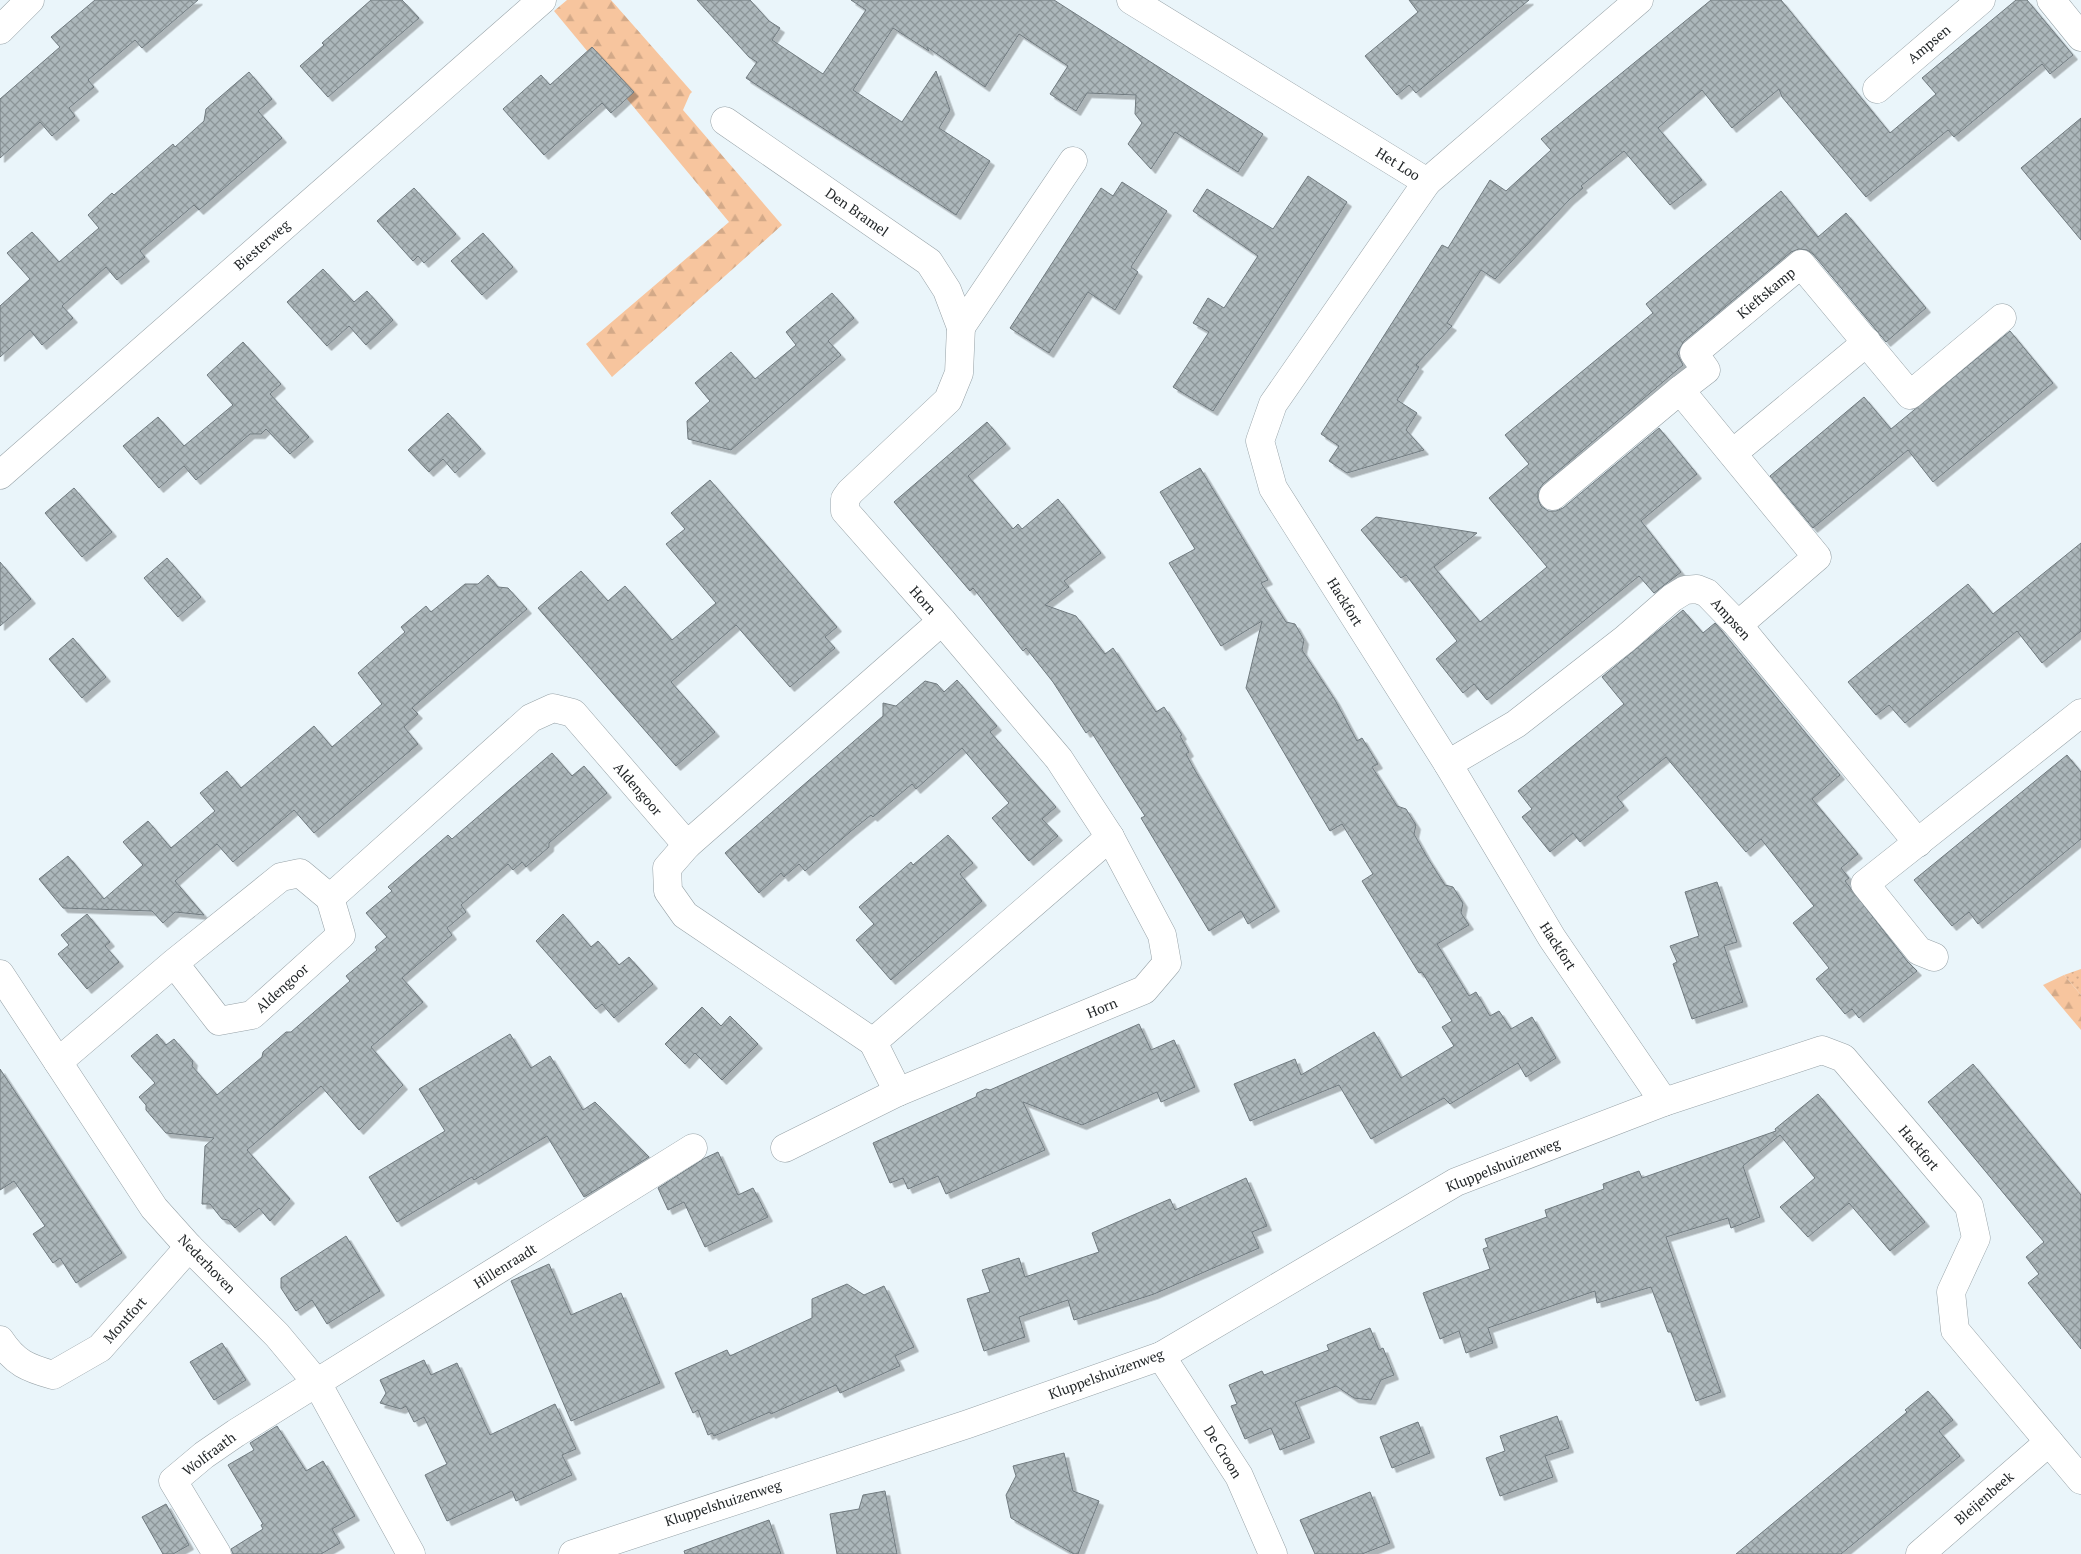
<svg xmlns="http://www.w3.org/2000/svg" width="2081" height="1554" font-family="'PT Serif',serif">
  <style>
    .grass { fill: url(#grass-dots) }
    .forest { fill: url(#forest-firs) }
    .building { fill: url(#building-cross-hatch); stroke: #707a7f; filter: url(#shadow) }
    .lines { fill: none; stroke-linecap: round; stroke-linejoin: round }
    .minor-casing { stroke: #97a2a7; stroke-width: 29 }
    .minor { stroke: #fff; stroke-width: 28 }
    .labels { text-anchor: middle; stroke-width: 4; stroke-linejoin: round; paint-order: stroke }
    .street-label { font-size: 14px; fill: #222628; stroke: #fff }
  </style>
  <defs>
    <pattern id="grass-dots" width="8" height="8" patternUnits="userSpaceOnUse" patternTransform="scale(1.25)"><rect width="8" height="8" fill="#f7c59e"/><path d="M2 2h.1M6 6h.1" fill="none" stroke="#d3a988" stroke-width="1.8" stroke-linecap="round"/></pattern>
    <pattern id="forest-firs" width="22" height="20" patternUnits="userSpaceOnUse" patternTransform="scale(1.25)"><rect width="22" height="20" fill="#f7c59e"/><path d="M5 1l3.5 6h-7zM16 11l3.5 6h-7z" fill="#d3a988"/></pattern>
    <pattern id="building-cross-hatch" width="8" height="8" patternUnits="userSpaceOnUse" patternTransform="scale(1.25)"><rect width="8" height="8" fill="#acb7bb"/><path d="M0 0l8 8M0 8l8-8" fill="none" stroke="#8c9598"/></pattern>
    <filter id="shadow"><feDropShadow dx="4.5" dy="4.5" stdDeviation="0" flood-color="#0004"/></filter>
  </defs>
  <rect width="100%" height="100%" fill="#eaf5fa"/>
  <path class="grass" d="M 2081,969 L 2081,995 L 2064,975 Z"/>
  <g class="forest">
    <path d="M 567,0 L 611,0 L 692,92 L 690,94 L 683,110 L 782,225 L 612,377 L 586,344 L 729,222 L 554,11 Z"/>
    <path d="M 2064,975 L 2081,995 L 2081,1030 L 2043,985 Z"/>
  </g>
  <g class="building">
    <path d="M 95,0 L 198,0 L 142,48 L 135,40 L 88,80 L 94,87 L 69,108 L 75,116 L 52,136 L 40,122 L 0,158 L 0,99 L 60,47 L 51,37 Z"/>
    <path d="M 371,0 L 402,0 L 419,18 L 328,97 L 300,66 L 324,45 L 322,43 Z"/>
    <path d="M 697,0 L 750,0 L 769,21 L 780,28 L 772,40 L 823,74 L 866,10 L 851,0 L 1054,0 L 1263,134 L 1238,172 L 1175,132 L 1151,169 L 1128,144 L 1142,123 L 1135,114 L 1136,95 L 1087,93 L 1076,111 L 1050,94 L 1068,66 L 1019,34 L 985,87 L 927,47 L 929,51 L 893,28 L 853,90 L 902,122 L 936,71 L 950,110 L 939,128 L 990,161 L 956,215 L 746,78 L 757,62 L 749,57 Z"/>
    <path d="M 1409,0 L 1529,0 L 1416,93 L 1409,85 L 1397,95 L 1365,56 L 1418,12 Z"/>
    <path d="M 1711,0 L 1781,0 L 1890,133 L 1936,94 L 1922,78 L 2016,0 L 2027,0 L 2073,55 L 2050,74 L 2042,64 L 1954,137 L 1948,130 L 1866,197 L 1782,97 L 1779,89 L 1732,128 L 1702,90 L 1658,128 L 1702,180 L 1670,205 L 1624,151 L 1581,186 L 1583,188 L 1569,200 L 1495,279 L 1481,270 L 1447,323 L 1452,326 L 1416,365 L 1419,367 L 1397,400 L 1417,413 L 1406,430 L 1424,450 L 1347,473 L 1329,461 L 1339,446 L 1321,434 L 1442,245 L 1448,248 L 1490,180 L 1506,191 L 1551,150 L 1541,139 Z"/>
    <path d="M 592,47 L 634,92 L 611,113 L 602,103 L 544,155 L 503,109 L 541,75 L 550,85 Z"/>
    <path d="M 249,72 L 272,99 L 258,111 L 282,138 L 199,210 L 194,205 L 140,251 L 145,257 L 117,280 L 106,267 L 62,306 L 73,318 L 42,345 L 30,330 L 0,357 L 0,306 L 30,279 L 7,253 L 32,232 L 59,262 L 99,228 L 88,215 L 112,193 L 114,195 L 173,144 L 175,147 L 204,121 L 206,109 Z"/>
    <path d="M 2081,118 L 2081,240 L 2021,168 Z"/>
    <path d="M 1308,176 L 1347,202 L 1213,411 L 1173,387 L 1209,332 L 1193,323 L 1208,298 L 1224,308 L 1258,256 L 1193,211 L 1207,189 L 1273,229 Z"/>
    <path d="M 1122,182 L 1167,211 L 1131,267 L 1138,272 L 1115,310 L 1088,292 L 1049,353 L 1010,328 L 1101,188 L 1113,196 Z"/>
    <path d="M 414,188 L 456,234 L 424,263 L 418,256 L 413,261 L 377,221 Z"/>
    <path d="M 1781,191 L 1818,237 L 1846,213 L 1926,308 L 1886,342 L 1813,254 L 1807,250 L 1799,249 L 1791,252 L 1684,341 L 1677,353 L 1683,365 L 1543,484 L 1538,491 L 1538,499 L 1541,506 L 1548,511 L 1556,511 L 1563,508 L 1659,428 L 1697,474 L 1641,521 L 1681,572 L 1654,593 L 1639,576 L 1487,700 L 1474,684 L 1463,693 L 1436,659 L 1457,641 L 1406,575 L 1401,578 L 1361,530 L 1376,517 L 1477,533 L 1434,567 L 1480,622 L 1547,567 L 1489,498 L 1529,464 L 1505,435 L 1653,313 L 1646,304 Z"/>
    <path d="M 483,233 L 513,267 L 482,295 L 451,261 Z"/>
    <path d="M 323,269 L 354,302 L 367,291 L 393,320 L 366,345 L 349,326 L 327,346 L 287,302 Z"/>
    <path d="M 832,293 L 854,318 L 828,341 L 841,355 L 731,450 L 688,439 L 687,421 L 710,401 L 695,383 L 731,352 L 755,379 L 796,345 L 786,332 Z"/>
    <path d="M 2010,331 L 2053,383 L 1933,482 L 1908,450 L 1813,528 L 1770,476 L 1864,397 L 1891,429 Z"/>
    <path d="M 243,342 L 281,384 L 270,394 L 309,437 L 290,454 L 266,429 L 261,434 L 250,434 L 196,480 L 184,466 L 159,488 L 123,446 L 158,417 L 184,446 L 233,405 L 207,375 Z"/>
    <path d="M 448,413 L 481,449 L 455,473 L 443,459 L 429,472 L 408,450 Z"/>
    <path d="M 987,422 L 1006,444 L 968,476 L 1013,529 L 1018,524 L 1022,529 L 1058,499 L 1101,553 L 1064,581 L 1069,587 L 1045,605 L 1076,616 L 1105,654 L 1113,648 L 1156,712 L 1164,707 L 1182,735 L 1180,736 L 1189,752 L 1186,754 L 1193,767 L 1275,907 L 1248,924 L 1241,911 L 1209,931 L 1141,818 L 1145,816 L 1090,730 L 1086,733 L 1053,682 L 1026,648 L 1023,651 L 973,588 L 970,591 L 894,502 Z"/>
    <path d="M 1200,468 L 1268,580 L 1261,583 L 1286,622 L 1295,624 L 1304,640 L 1302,650 L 1335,700 L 1357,741 L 1362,738 L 1378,764 L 1372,767 L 1397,806 L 1406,809 L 1416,825 L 1414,834 L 1427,857 L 1445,885 L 1453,887 L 1463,903 L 1461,913 L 1469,925 L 1437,944 L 1469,996 L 1476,992 L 1490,1016 L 1499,1011 L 1511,1029 L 1532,1017 L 1556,1058 L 1526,1077 L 1518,1063 L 1450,1104 L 1444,1098 L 1371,1139 L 1339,1085 L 1250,1121 L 1234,1084 L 1295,1059 L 1301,1075 L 1374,1032 L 1401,1078 L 1454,1046 L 1442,1027 L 1452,1021 L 1422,972 L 1419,973 L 1362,881 L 1373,874 L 1342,824 L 1330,831 L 1246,688 L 1262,621 L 1221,646 L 1169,563 L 1195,549 L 1160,492 Z"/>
    <path d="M 710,480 L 837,627 L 825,637 L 835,648 L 790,687 L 736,625 L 671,682 L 715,732 L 676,766 L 538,608 L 581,571 L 608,601 L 625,586 L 672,640 L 716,603 L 666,544 L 685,529 L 671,513 Z"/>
    <path d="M 74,488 L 112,532 L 82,557 L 45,513 Z"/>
    <path d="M 2081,543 L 2081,631 L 2042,663 L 2017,631 L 1905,723 L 1889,705 L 1876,715 L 1848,682 L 1968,584 L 1993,614 Z"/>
    <path d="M 167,558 L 201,597 L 178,617 L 144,578 Z"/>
    <path d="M 0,562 L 31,599 L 0,626 Z"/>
    <path d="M 488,575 L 498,587 L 508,588 L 527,609 L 412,708 L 418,714 L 404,727 L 418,744 L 314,833 L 294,810 L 233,862 L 217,844 L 175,881 L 204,915 L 175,912 L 163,923 L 152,911 L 63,908 L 39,879 L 68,856 L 104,899 L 143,865 L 123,842 L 148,821 L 171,848 L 215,811 L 200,793 L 227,771 L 241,788 L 314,726 L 332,747 L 382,704 L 358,673 L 405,632 L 401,627 L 426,606 L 431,612 L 465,584 L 478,584 Z"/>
    <path d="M 1683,610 L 1703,633 L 1715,623 L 1717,625 L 1840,775 L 1812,799 L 1858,854 L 1841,868 L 1849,878 L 1845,881 L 1907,961 L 1917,971 L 1859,1018 L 1852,1009 L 1845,1014 L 1816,979 L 1829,968 L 1793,923 L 1814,906 L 1761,839 L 1746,852 L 1666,757 L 1617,797 L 1624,806 L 1580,842 L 1573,833 L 1550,852 L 1522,817 L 1532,809 L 1518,791 L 1624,704 L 1602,677 Z"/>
    <path d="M 73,638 L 106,677 L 82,698 L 49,659 Z"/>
    <path d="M 957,680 L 997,726 L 990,732 L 1056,807 L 1042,819 L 1058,836 L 1029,861 L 992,818 L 1009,803 L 962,748 L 916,789 L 912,784 L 873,817 L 871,815 L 850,832 L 805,871 L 799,864 L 784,877 L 781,873 L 759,893 L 725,853 L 883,716 L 883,703 L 896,706 L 925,681 L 937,684 L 944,692 Z"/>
    <path d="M 552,753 L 572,776 L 584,766 L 607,793 L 549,843 L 549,847 L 526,867 L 522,862 L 513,870 L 508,864 L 461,905 L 466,912 L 447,928 L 452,935 L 402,978 L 423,1002 L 371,1047 L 403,1085 L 359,1130 L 321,1086 L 247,1150 L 290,1199 L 270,1221 L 259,1208 L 235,1228 L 228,1220 L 222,1219 L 210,1204 L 202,1204 L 205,1146 L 214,1138 L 166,1133 L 146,1110 L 146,1105 L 139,1097 L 155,1083 L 131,1056 L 157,1034 L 166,1045 L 174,1039 L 193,1061 L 192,1066 L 217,1095 L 262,1057 L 263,1052 L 286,1032 L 291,1032 L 350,981 L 346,976 L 377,950 L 375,947 L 387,937 L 366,913 L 392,891 L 388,887 L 448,835 L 452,839 Z"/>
    <path d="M 2067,755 L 2081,772 L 2081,839 L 1978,924 L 1969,912 L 1952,926 L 1914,880 Z"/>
    <path d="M 948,835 L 973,863 L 960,874 L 982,901 L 891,980 L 856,940 L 874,924 L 859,907 L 911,862 L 913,865 Z"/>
    <path d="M 1717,882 L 1737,942 L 1724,946 L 1743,1002 L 1692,1019 L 1673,964 L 1677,962 L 1670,946 L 1699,936 L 1685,892 Z"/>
    <path d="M 87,914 L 110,942 L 105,946 L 119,962 L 87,989 L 58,954 L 69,945 L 61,935 Z"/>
    <path d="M 563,914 L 591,947 L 598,941 L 619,965 L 629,957 L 653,984 L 614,1018 L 602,1004 L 596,1009 L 536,941 Z"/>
    <path d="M 702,1007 L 721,1026 L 730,1016 L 758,1044 L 722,1080 L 695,1053 L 685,1064 L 665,1044 Z"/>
    <path d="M 1139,1024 L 1151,1050 L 1174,1040 L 1195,1087 L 1161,1102 L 1157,1092 L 1082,1125 L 1023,1102 L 1045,1150 L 946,1194 L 938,1176 L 908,1189 L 903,1178 L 890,1183 L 873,1143 L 976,1097 L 977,1093 L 986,1089 L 990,1090 Z"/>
    <path d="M 510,1034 L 531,1068 L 550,1056 L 583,1110 L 595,1102 L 649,1157 L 584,1197 L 547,1136 L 474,1180 L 472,1177 L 397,1222 L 369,1177 L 445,1131 L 419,1089 Z"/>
    <path d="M 1973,1064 L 2081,1195 L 2081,1349 L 2028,1283 L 2039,1274 L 2026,1257 L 2044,1242 L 1928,1102 Z"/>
    <path d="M 0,1069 L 122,1253 L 76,1283 L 60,1258 L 53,1263 L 33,1234 L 45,1226 L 14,1181 L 0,1190 Z"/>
    <path d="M 1818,1094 L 1925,1222 L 1890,1251 L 1849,1203 L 1808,1237 L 1780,1207 L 1815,1178 L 1780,1135 L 1743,1166 L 1760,1217 L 1731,1228 L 1728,1218 L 1666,1237 L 1721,1392 L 1696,1401 L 1671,1332 L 1668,1332 L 1651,1287 L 1597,1303 L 1595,1291 L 1488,1328 L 1493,1343 L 1466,1353 L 1459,1331 L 1440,1339 L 1423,1293 L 1490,1269 L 1483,1249 L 1488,1247 L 1485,1239 L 1547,1217 L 1545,1210 L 1604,1189 L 1603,1184 L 1639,1171 L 1642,1178 L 1776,1131 L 1775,1129 Z"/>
    <path d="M 718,1152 L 738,1195 L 753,1188 L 768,1217 L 705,1247 L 684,1202 L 668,1210 L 658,1188 L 705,1158 Z"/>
    <path d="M 1246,1178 L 1267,1226 L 1252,1232 L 1259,1248 L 1154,1294 L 1074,1320 L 1068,1300 L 1019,1317 L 1025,1337 L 984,1351 L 967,1299 L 990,1292 L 982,1270 L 1019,1258 L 1025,1277 L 1099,1252 L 1092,1233 L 1170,1199 L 1175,1210 Z"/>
    <path d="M 346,1236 L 380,1291 L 327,1324 L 312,1300 L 296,1311 L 281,1288 L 281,1278 Z"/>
    <path d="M 549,1264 L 571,1315 L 621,1293 L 660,1383 L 571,1421 L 511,1281 Z"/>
    <path d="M 847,1284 L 864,1295 L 884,1286 L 914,1347 L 895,1356 L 900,1366 L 840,1393 L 836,1385 L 771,1414 L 770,1412 L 714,1436 L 712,1433 L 708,1435 L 698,1410 L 693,1413 L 675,1373 L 727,1350 L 730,1356 L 812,1318 L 812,1299 Z"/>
    <path d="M 1370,1328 L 1379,1350 L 1383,1348 L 1394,1375 L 1381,1380 L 1371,1400 L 1354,1398 L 1336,1386 L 1295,1402 L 1310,1438 L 1280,1450 L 1271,1428 L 1245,1439 L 1231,1406 L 1237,1404 L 1229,1385 L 1262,1371 L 1264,1375 L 1329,1350 L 1327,1345 Z"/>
    <path d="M 222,1343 L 246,1380 L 214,1400 L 190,1362 Z"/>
    <path d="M 424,1360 L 431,1375 L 457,1363 L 490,1435 L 555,1404 L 576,1449 L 562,1455 L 572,1475 L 516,1501 L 512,1491 L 447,1521 L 425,1475 L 447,1464 L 424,1417 L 414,1422 L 406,1406 L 401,1409 L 380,1403 L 386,1393 L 380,1380 Z"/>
    <path d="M 1928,1391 L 1953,1420 L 1939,1431 L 1960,1456 L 1841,1554 L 1736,1554 L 1907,1412 L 1905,1410 Z"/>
    <path d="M 1557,1416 L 1569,1448 L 1545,1456 L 1553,1477 L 1500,1496 L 1486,1458 L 1505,1451 L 1500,1436 Z"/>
    <path d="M 1418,1422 L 1430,1453 L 1392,1468 L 1380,1437 Z"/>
    <path d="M 277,1426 L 306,1471 L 323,1461 L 355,1516 L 332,1529 L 340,1543 L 321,1554 L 233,1554 L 231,1549 L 263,1529 L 261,1525 L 263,1524 L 228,1465 L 254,1450 L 250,1443 Z"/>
    <path d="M 1064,1453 L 1073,1491 L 1099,1501 L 1078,1554 L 1074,1554 L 1011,1518 L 1006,1495 L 1016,1476 L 1013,1466 Z"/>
    <path d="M 885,1491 L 897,1554 L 837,1554 L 830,1514 L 859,1509 L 863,1495 Z"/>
    <path d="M 1370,1492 L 1390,1543 L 1362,1554 L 1315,1554 L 1300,1520 Z"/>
    <path d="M 166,1504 L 189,1545 L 173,1554 L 163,1554 L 142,1517 Z"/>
    <path d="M 769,1520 L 781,1554 L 685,1554 L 684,1551 Z"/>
  </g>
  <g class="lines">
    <g class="minor-casing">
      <g id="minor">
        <path d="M 1131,0 L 1427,182 L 1639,0"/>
        <path d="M 2051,0 L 2081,37"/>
        <path d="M 0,30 L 30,0"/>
        <path d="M 1877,89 L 1981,0"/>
        <path d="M 725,121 L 929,262 L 947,290 L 961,327 L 1073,161"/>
        <path d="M 1427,182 L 1273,404 L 1260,441 L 1273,488 L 1448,764 L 1552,938 L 1664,1102"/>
        <path d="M 1680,390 L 1706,370 L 1694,353 L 1801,264 L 1910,395 L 2002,318"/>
        <path d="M 1733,453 L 1867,342"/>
        <path d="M 0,475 L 542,0"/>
        <path d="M 1553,496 L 1680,390 L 1817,557 L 1738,625"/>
        <path d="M 1448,764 L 1516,724 L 1625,639 L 1672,598 L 1685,590 L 1697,589 L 1707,593 L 1738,625 L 1918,843"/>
        <path d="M 687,845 L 667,868 L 668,891 L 685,915 L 873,1042"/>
        <path d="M 330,898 L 531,718 L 553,708 L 573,713 L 687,845 L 942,621"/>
        <path d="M 1934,957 L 1919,951 L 1865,884 L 2081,713"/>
        <path d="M 0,974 L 154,1208 L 189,1247 L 277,1335 L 317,1383 L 411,1554"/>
        <path d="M 58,1062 L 174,963 L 281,877 L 300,873 L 330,898 L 341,935 L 252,1015 L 219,1021 L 174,963"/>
        <path d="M 898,1092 L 1144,990 L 1167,963 L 1162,935 L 1110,837 L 1059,759 L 942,621 L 845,511 L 845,499 L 850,492 L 948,400 L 959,373 L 961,327"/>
        <path d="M 785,1148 L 898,1092 L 873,1042 L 1110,837"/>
        <path d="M 0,1340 C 15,1363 28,1368 53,1375 L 100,1348 L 189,1247"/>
        <path d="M 1161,1356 L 1239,1476 L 1273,1554"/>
        <path d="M 217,1554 L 173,1481 L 204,1455 L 236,1433 L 693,1148"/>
        <path d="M 573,1554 L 968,1424 L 1161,1356 L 1456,1182 L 1664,1102 L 1822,1050 L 1843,1058 L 1969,1206 L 1976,1238 L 1951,1292 L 1955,1330 L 2081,1480"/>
        <path d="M 1920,1554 L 2049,1442"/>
      </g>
    </g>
    <use href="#minor" class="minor"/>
  </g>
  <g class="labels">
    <g class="street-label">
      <text transform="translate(1929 44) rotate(-40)" y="5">Ampsen</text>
      <text transform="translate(1398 164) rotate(32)" y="5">Het Loo</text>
      <text transform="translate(857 212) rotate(35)" y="5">Den Bramel</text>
      <text transform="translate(262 245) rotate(-41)" y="5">Biesterweg</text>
      <text transform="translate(1766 293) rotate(-40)" y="5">Kieftskamp</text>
      <text transform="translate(923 600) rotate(48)" y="5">Horn</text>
      <text transform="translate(1345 602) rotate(58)" y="5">Hackfort</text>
      <text transform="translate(1731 619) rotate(48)" y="5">Ampsen</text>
      <text transform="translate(638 789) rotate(49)" y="5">Aldengoor</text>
      <text transform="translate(1558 946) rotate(57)" y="5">Hackfort</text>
      <text transform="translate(282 988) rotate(-42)" y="5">Aldengoor</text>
      <text transform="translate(1102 1008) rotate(-22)" y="5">Horn</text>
      <text transform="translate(1919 1148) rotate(50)" y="5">Hackfort</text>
      <text transform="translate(1503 1165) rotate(-22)" y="5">Kluppelshuizenweg</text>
      <text transform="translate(207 1264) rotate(46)" y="5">Nederhoven</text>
      <text transform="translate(505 1266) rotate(-32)" y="5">Hillenraadt</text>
      <text transform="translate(125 1320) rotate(-48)" y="5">Montfort</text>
      <text transform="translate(1106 1374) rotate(-20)" y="5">Kluppelshuizenweg</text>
      <text transform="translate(1223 1452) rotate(58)" y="5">De Croon</text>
      <text transform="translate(209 1454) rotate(-37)" y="5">Wolfraath</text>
      <text transform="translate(1984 1498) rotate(-41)" y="5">Bleijenbeek</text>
      <text transform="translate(723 1503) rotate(-18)" y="5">Kluppelshuizenweg</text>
    </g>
  </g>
</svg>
